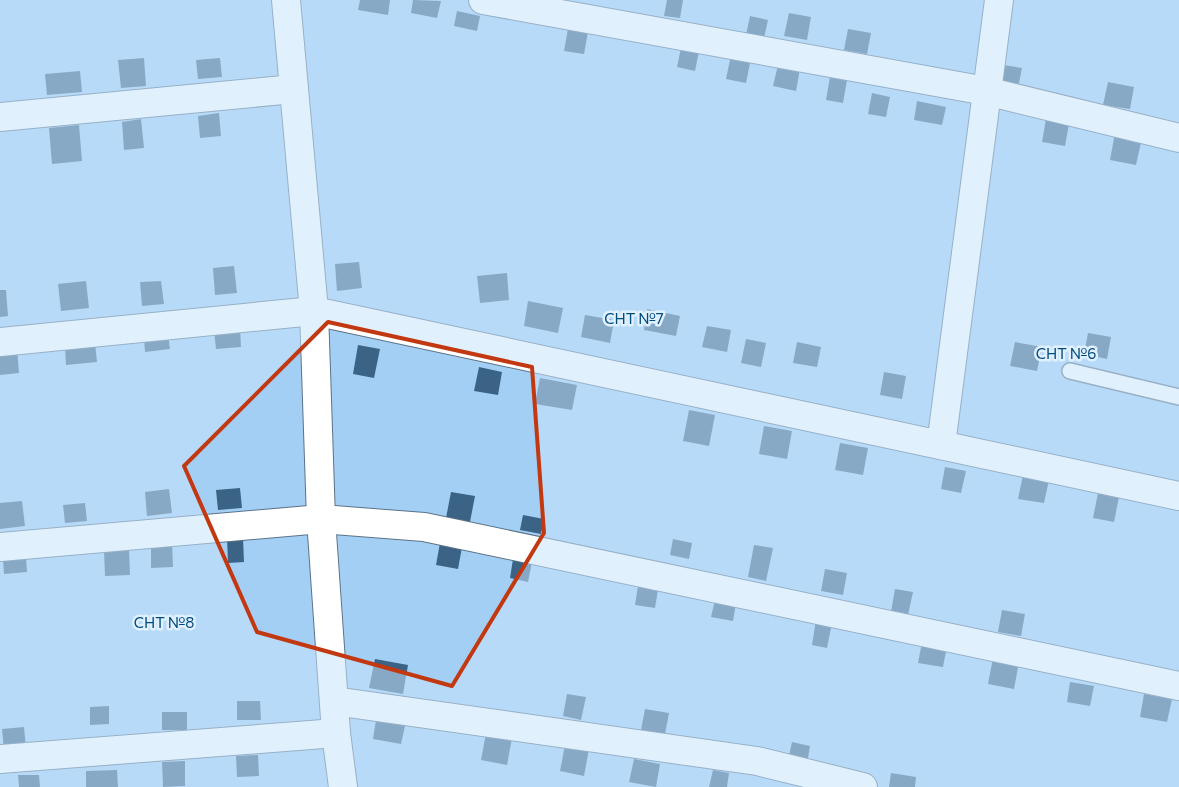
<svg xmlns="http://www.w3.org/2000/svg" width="1179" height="787" font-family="Commissioner,sans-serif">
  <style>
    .green { fill: #a4cff5 }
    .building { fill: #3a6385 }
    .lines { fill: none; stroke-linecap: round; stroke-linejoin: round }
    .lane-casing { stroke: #5b7388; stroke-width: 18 }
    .street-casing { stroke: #5b7388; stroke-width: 30 }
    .lane { stroke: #fff; stroke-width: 15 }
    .street { stroke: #fff; stroke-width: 28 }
    .marked { fill: none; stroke: #c23911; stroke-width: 4; stroke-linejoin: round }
    .labels { text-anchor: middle; stroke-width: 5; stroke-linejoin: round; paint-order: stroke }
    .park-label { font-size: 15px; fill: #004c7c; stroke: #e0f0fe }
  </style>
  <rect width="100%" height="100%" fill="#c9e4fc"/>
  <rect class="green" x="0" y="0" width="1179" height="787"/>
  <g class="building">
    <path d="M 360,0 L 390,0 L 388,15 L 358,10 Z"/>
    <path d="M 413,0 L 441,1 L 437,18 L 411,13 Z"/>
    <path d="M 667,0 L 683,0 L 680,18 L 664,16 Z"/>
    <path d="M 457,11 L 480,16 L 477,31 L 454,26 Z"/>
    <path d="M 789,13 L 811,17 L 807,40 L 784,36 Z"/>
    <path d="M 750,16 L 768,20 L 764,38 L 746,35 Z"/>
    <path d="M 569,23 L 589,26 L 584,54 L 564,51 Z"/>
    <path d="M 848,29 L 871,33 L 867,54 L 844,50 Z"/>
    <path d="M 682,43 L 700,46 L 695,71 L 677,67 Z"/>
    <path d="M 731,55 L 751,58 L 746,83 L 726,79 Z"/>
    <path d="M 144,58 L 146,86 L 121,88 L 118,60 Z"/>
    <path d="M 220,58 L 222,77 L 198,79 L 196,60 Z"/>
    <path d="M 778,65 L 800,69 L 796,91 L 773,86 Z"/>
    <path d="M 1003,65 L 1022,68 L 1018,88 L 999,85 Z"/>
    <path d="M 80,71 L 82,92 L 47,95 L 45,74 Z"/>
    <path d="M 830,77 L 847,80 L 843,103 L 826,100 Z"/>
    <path d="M 1108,82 L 1134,87 L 1130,109 L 1103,105 Z"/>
    <path d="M 872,93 L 890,97 L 886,117 L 868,114 Z"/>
    <path d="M 917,101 L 946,107 L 942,125 L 914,120 Z"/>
    <path d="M 219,113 L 221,136 L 200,138 L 198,116 Z"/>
    <path d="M 141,119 L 144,148 L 124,150 L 122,122 Z"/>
    <path d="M 1046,119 L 1069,124 L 1065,146 L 1042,142 Z"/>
    <path d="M 79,125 L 82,161 L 52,164 L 49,128 Z"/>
    <path d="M 1115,133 L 1142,138 L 1136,165 L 1110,160 Z"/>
    <path d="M 359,262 L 362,288 L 337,291 L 335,264 Z"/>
    <path d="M 234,266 L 237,293 L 215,295 L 213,268 Z"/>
    <path d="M 507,273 L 509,300 L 480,303 L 477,276 Z"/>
    <path d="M 86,281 L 89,308 L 61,311 L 58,284 Z"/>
    <path d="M 161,281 L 164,304 L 142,306 L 140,282 Z"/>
    <path d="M 0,290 L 6,290 L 8,316 L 0,317 Z"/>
    <path d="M 528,301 L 563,308 L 558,333 L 524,326 Z"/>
    <path d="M 647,309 L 680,316 L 676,336 L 644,330 Z"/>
    <path d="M 585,315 L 614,320 L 610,343 L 581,337 Z"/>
    <path d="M 707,326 L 731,330 L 727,352 L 702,347 Z"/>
    <path d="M 240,327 L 241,347 L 216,349 L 214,330 Z"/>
    <path d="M 1088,333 L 1111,337 L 1107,359 L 1084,354 Z"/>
    <path d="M 168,335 L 170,349 L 145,352 L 144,338 Z"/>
    <path d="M 746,339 L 766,343 L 761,367 L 741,363 Z"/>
    <path d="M 797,342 L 821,347 L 817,367 L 793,363 Z"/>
    <path d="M 1015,342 L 1042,347 L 1037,371 L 1010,366 Z"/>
    <path d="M 95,343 L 97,362 L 66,365 L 65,346 Z"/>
    <path d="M 358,345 L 380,349 L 374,378 L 353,374 Z"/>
    <path d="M 17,348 L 19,373 L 0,375 L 0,350 Z"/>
    <path d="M 479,367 L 502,372 L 498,395 L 474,391 Z"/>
    <path d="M 884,372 L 906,376 L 902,399 L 880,395 Z"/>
    <path d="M 540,378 L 577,385 L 572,410 L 535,404 Z"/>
    <path d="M 689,410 L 715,415 L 709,446 L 683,441 Z"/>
    <path d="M 764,426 L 792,431 L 787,459 L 759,454 Z"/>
    <path d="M 840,443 L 868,448 L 863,475 L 835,470 Z"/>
    <path d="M 945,467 L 966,471 L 961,493 L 941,489 Z"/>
    <path d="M 1023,475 L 1049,480 L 1044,503 L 1018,499 Z"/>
    <path d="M 240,488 L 242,508 L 218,510 L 216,490 Z"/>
    <path d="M 169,489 L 172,513 L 147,516 L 145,492 Z"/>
    <path d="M 451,492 L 475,496 L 470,522 L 446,518 Z"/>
    <path d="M 1098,493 L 1119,497 L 1114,522 L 1093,518 Z"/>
    <path d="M 22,501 L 25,526 L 0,529 L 0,503 Z"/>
    <path d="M 85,503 L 87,521 L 65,523 L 63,505 Z"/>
    <path d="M 523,515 L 544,519 L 541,534 L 520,530 Z"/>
    <path d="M 227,538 L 243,538 L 244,562 L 228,563 Z"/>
    <path d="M 673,539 L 692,543 L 689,559 L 670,555 Z"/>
    <path d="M 172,543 L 173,567 L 151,568 L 151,544 Z"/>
    <path d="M 440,543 L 462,547 L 458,569 L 436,565 Z"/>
    <path d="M 754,545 L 773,548 L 766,581 L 748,577 Z"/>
    <path d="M 129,550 L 130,575 L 105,576 L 104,551 Z"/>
    <path d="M 26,557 L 27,572 L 4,574 L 3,559 Z"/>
    <path d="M 513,559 L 532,562 L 528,582 L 510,578 Z"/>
    <path d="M 825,569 L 847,573 L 843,595 L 821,591 Z"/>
    <path d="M 638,586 L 658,590 L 655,608 L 635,605 Z"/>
    <path d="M 895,589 L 913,592 L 908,615 L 891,612 Z"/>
    <path d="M 715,600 L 736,603 L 733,621 L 711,617 Z"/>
    <path d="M 1002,610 L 1025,614 L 1021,636 L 998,632 Z"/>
    <path d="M 816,620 L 832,623 L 827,648 L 812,645 Z"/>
    <path d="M 922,642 L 947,646 L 943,667 L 918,663 Z"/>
    <path d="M 993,658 L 1019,662 L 1014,689 L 988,684 Z"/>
    <path d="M 375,659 L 408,665 L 403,694 L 369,688 Z"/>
    <path d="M 1070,682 L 1094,686 L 1090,706 L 1067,702 Z"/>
    <path d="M 567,694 L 586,697 L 581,720 L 563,716 Z"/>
    <path d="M 1144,694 L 1172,699 L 1167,722 L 1140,717 Z"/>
    <path d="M 237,701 L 260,701 L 261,720 L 237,720 Z"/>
    <path d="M 109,706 L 109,724 L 90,725 L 90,707 Z"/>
    <path d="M 645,709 L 669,713 L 665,734 L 641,730 Z"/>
    <rect x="162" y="712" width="25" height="18"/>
    <path d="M 376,720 L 405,726 L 401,744 L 373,739 Z"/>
    <path d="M 24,727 L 26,748 L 4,750 L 2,729 Z"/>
    <path d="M 486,733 L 512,738 L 507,765 L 481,760 Z"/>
    <path d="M 792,742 L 810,746 L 807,764 L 788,760 Z"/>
    <path d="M 565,745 L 589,749 L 584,776 L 560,771 Z"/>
    <path d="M 258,755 L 259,776 L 237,777 L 236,756 Z"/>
    <path d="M 634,759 L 660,764 L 656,787 L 629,782 Z"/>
    <path d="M 185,761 L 185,786 L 163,787 L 162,762 Z"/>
    <path d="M 117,770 L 118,787 L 86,787 L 86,771 Z"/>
    <path d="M 713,770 L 729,773 L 727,787 L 709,787 Z"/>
    <path d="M 891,773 L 916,777 L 915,787 L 889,787 Z"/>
    <path d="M 18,775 L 39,775 L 40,787 L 19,787 Z"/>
  </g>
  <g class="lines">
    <g class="lane-casing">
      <path id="lane" d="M 1070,371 L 1179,397"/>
    </g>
    <g class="street-casing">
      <g id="street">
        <path d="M 286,0 L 314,311 L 321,519 L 336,733 L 343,787"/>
        <path d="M 483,0 L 986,91 L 1179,138"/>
        <path d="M 0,117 L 294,89"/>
        <path d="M 0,342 L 314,311 L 1179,496"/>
        <path d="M 941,445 L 999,0"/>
        <path d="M 0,547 L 321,519 L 424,527 L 1179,686"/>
        <path d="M 334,701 L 757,761 L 863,787"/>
        <path d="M 0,759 L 336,733"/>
      </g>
    </g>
    <use href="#lane" class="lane"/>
    <use href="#street" class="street"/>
  </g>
  <path d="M0 0H1179V787H0ZM 328,322 L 532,367 L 544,533 L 452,686 L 257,632 L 184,466 Z" fill="#c9e4fc" fill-opacity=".55" fill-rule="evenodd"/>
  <path class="marked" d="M 328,322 L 532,367 L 544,533 L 452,686 L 257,632 L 184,466 Z"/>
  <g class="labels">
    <g class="park-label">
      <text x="634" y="324">СНТ №7</text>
      <text x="1066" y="359">СНТ №6</text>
      <text x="164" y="628">СНТ №8</text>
    </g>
  </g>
</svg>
